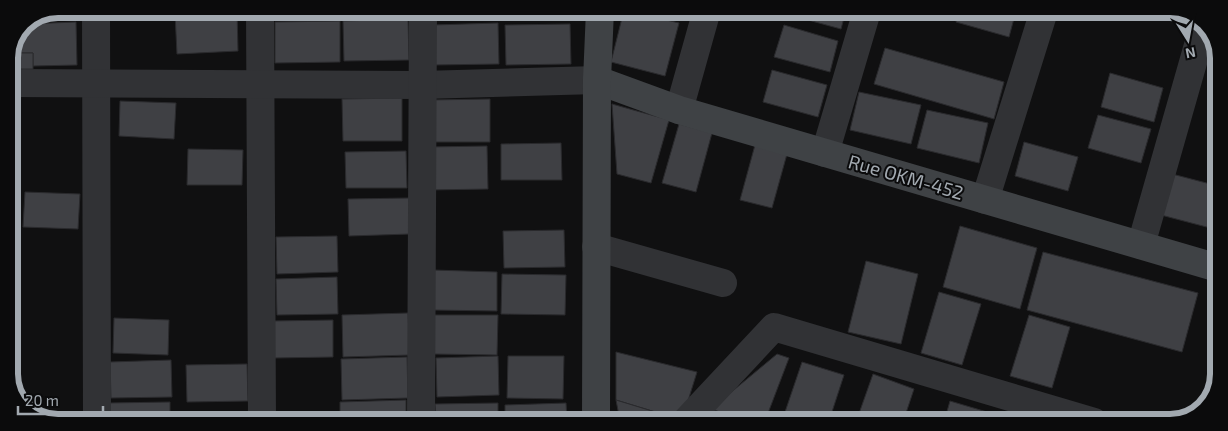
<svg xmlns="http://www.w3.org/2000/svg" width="1228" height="431" font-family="'Exo 2',sans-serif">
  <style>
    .building { fill: #3f4044; stroke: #2a2a2d }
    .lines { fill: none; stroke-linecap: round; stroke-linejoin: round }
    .street { stroke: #313235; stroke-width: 28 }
    .secondary { stroke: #3f4245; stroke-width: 28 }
    .labels { text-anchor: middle; stroke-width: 4; stroke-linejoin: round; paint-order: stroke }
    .street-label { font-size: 19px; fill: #a2a9b0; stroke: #0b0b0c }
    .rim { fill: none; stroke: #a2a9b0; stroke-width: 6 }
  </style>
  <rect width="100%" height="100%" fill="#101011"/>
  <g class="building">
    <path d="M 277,9 L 342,9 L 342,18 L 277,19 Z"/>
    <path d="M 344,9 L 409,10 L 410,17 L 344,18 Z"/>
    <path d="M 432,10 L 498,10 L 498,16 L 433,17 Z"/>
    <path d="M 505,10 L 571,10 L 571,19 L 505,20 Z"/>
    <path d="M 624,10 L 679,23 L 665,76 L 611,62 Z"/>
    <path d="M 662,10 L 696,10 L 694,18 Z"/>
    <path d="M 787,10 L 846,10 L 841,29 L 786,14 Z"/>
    <path d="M 237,11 L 238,51 L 177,54 L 175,13 Z"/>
    <path d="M 959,11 L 1016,11 L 1009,37 L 956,22 Z"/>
    <path d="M 408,19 L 409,60 L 344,61 L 343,21 Z"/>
    <path d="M 340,21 L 340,62 L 275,63 L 275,22 Z"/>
    <path d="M 76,22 L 77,65 L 33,66 L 33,53 L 17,53 L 17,37 L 27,37 L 27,24 Z"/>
    <path d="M 498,23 L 499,64 L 433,65 L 433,25 Z"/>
    <path d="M 23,24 L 27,24 L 27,37 L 17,37 L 17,53 L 33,53 L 33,69 L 12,69 L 12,63 L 9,63 L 9,54 Z"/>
    <path d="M 570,24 L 571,64 L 506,65 L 505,25 Z"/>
    <path d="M 784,25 L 838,41 L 830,72 L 774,57 Z"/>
    <path d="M 1212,35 L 1219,54 L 1208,51 Z"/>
    <path d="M 885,48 L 1004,82 L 994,119 L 874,84 Z"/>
    <path d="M 772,70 L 827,85 L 818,117 L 763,102 Z"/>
    <path d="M 1110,73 L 1163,88 L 1154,122 L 1101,107 Z"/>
    <path d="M 859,92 L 921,105 L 911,144 L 850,130 Z"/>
    <path d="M 402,98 L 402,141 L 343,141 L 342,99 Z"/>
    <path d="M 490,99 L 490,142 L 431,142 L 430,100 Z"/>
    <path d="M 120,101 L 176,103 L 174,139 L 119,136 Z"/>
    <path d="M 612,104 L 669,120 L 651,183 L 617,174 Z"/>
    <path d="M 927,110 L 988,123 L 979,163 L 917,148 Z"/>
    <path d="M 1098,115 L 1151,129 L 1141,163 L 1088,148 Z"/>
    <path d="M 679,124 L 712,133 L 696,192 L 662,183 Z"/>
    <path d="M 1024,142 L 1078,157 L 1068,191 L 1015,176 Z"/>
    <path d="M 561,143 L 562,180 L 501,180 L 501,144 Z"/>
    <path d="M 755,145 L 787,154 L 772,208 L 740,200 Z"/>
    <path d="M 487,146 L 488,189 L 428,190 L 428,147 Z"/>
    <path d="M 188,149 L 243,150 L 242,185 L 187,185 Z"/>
    <path d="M 406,151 L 407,188 L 346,188 L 345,152 Z"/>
    <path d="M 1172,174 L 1218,186 L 1218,230 L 1161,215 Z"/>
    <path d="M 25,192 L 80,194 L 78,229 L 23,227 Z"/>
    <path d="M 409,198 L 410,234 L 349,236 L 348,199 Z"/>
    <path d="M 960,226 L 1037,248 L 1020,309 L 943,287 Z"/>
    <path d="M 564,230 L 565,267 L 504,268 L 503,231 Z"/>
    <path d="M 9,232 L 16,233 L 16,312 L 9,313 Z"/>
    <path d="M 337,236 L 338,272 L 277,274 L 276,237 Z"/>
    <path d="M 1043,252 L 1198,293 L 1182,352 L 1027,310 Z"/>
    <path d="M 866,261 L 918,274 L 901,344 L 848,332 Z"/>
    <path d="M 433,270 L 497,272 L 497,311 L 433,310 Z"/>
    <path d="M 502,274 L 566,275 L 565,315 L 501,314 Z"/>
    <path d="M 337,277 L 338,314 L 277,315 L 276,279 Z"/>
    <path d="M 939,292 L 981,304 L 962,365 L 921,353 Z"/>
    <path d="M 408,313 L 410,355 L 343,357 L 342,315 Z"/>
    <path d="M 434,315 L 498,315 L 497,355 L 433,354 Z"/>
    <path d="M 1029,315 L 1070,327 L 1052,388 L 1010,376 Z"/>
    <path d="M 114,318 L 169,320 L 168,355 L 113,353 Z"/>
    <path d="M 333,320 L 333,357 L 273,358 L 272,321 Z"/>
    <path d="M 616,352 L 697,372 L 687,404 L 675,418 L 616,400 Z"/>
    <path d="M 777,354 L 789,358 L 765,421 L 747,421 L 711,409 Z"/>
    <path d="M 498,356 L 499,395 L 437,397 L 436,358 Z"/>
    <path d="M 508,356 L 564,356 L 563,399 L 507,398 Z"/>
    <path d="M 407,357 L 408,398 L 342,400 L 341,359 Z"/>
    <path d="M 171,360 L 172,397 L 111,398 L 110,362 Z"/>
    <path d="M 802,362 L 844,375 L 829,421 L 795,421 L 783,418 Z"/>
    <path d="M 247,364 L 248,401 L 187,402 L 186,365 Z"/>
    <path d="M 873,374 L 914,389 L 903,422 L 856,422 Z"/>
    <path d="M 406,400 L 406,421 L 340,420 L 340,402 Z"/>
    <path d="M 616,400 L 675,418 L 670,421 L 620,421 Z"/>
    <path d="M 950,401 L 987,412 L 984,422 L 944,422 Z"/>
    <path d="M 170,402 L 170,420 L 109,420 L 109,403 Z"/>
    <path d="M 498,403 L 498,421 L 436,421 L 435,404 Z"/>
    <path d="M 566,403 L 567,421 L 505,421 L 505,405 Z"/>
  </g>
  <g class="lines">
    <g class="street">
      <path d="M 96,9 L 97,420"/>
      <path d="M 260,9 L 262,420"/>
      <path d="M 9,83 L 422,85 L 597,80"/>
      <path d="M 679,110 L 707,10"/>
      <path d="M 825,153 L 867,11"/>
      <path d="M 985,200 L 1044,11"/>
      <path d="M 1141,245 L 1204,24"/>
      <path d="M 596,247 L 723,283"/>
      <path d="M 421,421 L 423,10"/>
      <path d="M 686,421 L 774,327 L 1094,422"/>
    </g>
    <g class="secondary">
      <path d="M 597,80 L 679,110 L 1218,268"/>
      <path d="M 596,421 L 597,80 L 600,10"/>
    </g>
  </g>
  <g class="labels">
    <g class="street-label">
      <text transform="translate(906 177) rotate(16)" y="7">Rue OKM-452</text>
    </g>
  </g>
  <path d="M0 0H1228V431H0ZM58 18H1170A40 40 0 0 1 1210 58V374A40 40 0 0 1 1170 414H58A40 40 0 0 1 18 374V58A40 40 0 0 1 58 18Z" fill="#0b0b0c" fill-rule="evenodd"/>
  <path class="rim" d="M58 18H1170A40 40 0 0 1 1210 58V374A40 40 0 0 1 1170 414H58A40 40 0 0 1 18 374V58A40 40 0 0 1 58 18Z"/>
  <g transform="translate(1188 40) rotate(169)" stroke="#0b0b0c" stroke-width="4" paint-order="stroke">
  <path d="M0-4L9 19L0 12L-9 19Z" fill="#a2a9b0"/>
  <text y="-8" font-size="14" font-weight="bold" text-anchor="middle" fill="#a2a9b0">N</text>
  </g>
  <path d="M18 406v8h85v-8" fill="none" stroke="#a2a9b0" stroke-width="2.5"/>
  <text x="25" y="406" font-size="15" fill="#a2a9b0" stroke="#0b0b0c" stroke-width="4" paint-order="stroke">20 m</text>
</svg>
